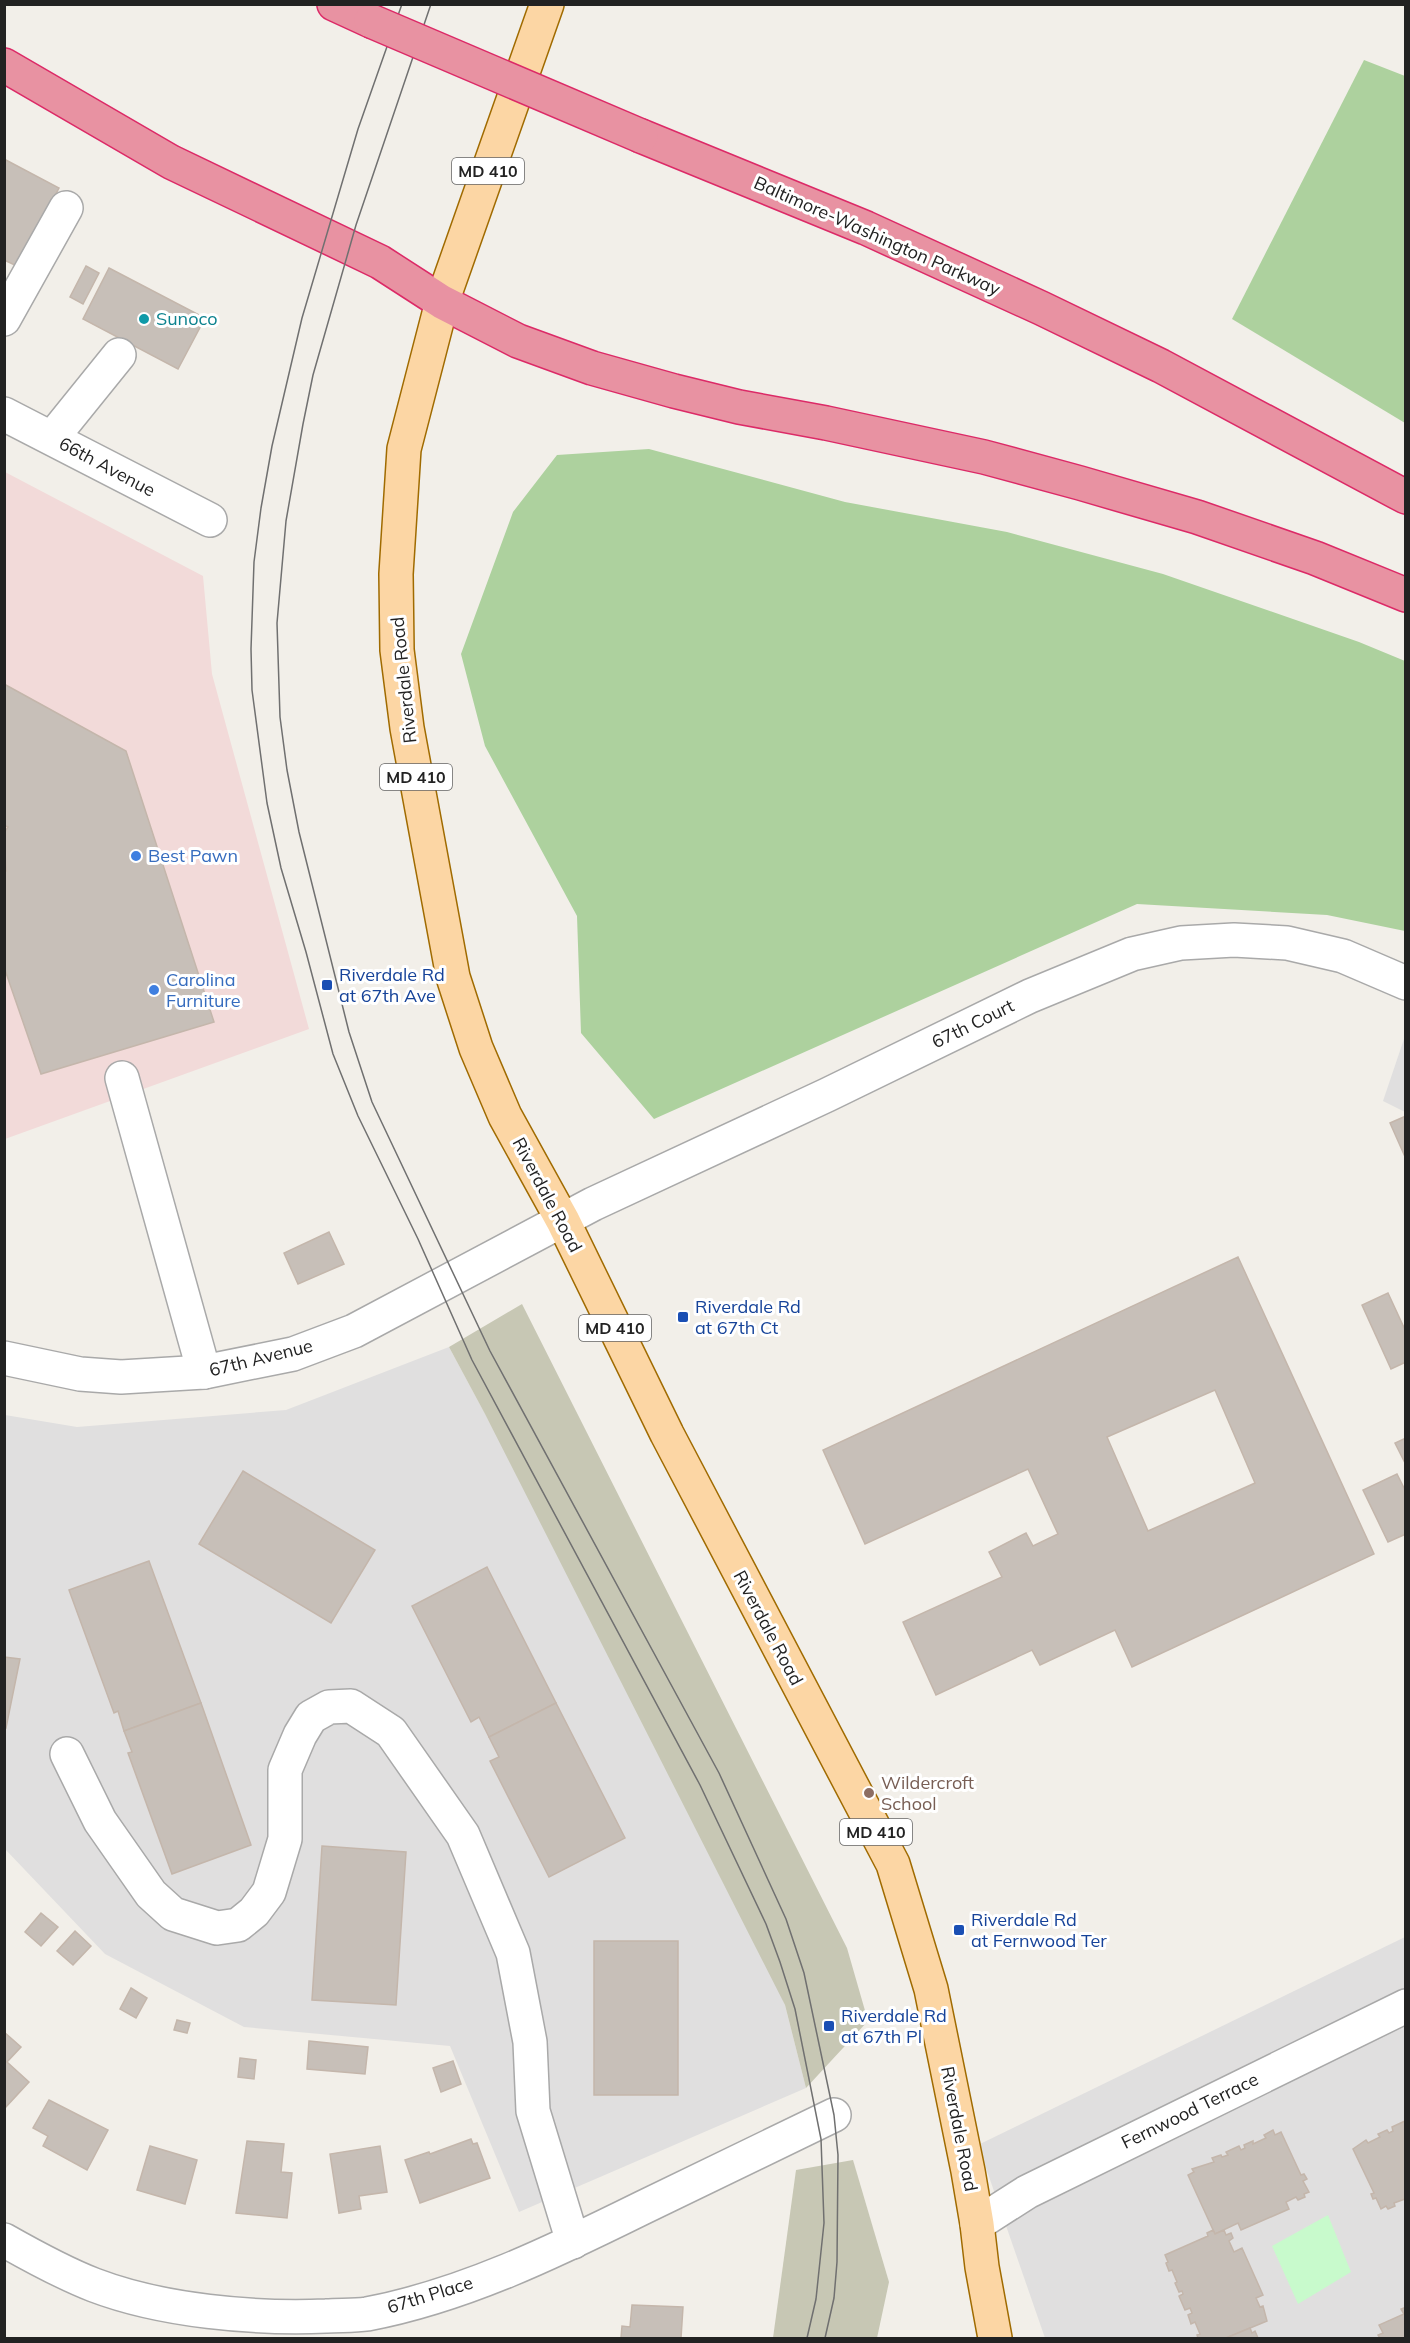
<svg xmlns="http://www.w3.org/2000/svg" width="1410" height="2343" font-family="Mulish,sans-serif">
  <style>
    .residential { fill: #e0dfdf }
    .commercial { fill: #f2dad9 }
    .construction { fill: #c7c7b4 }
    .forest { fill: #add19e }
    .park { fill: #c8facc }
    .building { fill: #c7bfb8; stroke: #c4b6ab; stroke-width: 1.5; fill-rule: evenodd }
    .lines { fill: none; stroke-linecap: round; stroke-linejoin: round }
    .minor-casing { stroke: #a9a9a9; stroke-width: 36 }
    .major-casing { stroke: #a06b00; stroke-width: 36 }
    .highway-casing { stroke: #dc2a67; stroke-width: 36 }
    .minor { stroke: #fff; stroke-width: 33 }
    .major { stroke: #fcd6a4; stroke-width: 33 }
    .highway { stroke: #e892a2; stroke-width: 33 }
    .tram { stroke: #707070; stroke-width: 1.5 }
    .highway-bridge-casing { stroke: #dc2a67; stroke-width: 36; stroke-linecap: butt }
    .highway-bridge { stroke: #e892a2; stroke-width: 33 }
    .culture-dot { fill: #0f9aa8; stroke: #fff; stroke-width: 2 }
    .shop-dot { fill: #3f7fe0; stroke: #fff; stroke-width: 2 }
    .transit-dot { fill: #1a4fb4; stroke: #fff; stroke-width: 2 }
    .education-dot { fill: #8d6e63; stroke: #fff; stroke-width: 2 }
    .labels { text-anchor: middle; stroke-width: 6; stroke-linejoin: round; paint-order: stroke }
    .shield { fill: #fff; stroke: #646464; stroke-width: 1.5 }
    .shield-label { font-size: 16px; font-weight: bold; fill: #222 }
    .street-label { font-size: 18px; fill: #222; stroke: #fff }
    .culture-label { font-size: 18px; fill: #0d838f; stroke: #fff; text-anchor: start }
    .shop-label { font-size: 18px; fill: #366cbe; stroke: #fff; text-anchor: start }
    .transit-label { font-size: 18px; fill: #164399; stroke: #fff; text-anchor: start }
    .education-label { font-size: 18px; fill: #785e54; stroke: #fff; text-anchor: start }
  </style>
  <rect width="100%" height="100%" fill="#f2efe9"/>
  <g class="residential">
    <path d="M 1405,1036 L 1406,1112 L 1405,1112 L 1383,1101 Z"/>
    <path d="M 449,1347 L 717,1843 L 785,2005 L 806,2088 L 519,2212 L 450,2046 L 244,2027 L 105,1954 L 5,1849 L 5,1415 L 77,1427 L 286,1410 Z"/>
    <path d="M 1405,1937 L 1405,2338 L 1045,2338 L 978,2145 Z"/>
  </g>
  <path class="commercial" d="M 5,472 L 203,576 L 212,674 L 309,1029 L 5,1139 Z"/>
  <g class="construction">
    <path d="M 522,1304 L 847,1948 L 868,2021 L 806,2088 L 785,2005 L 485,1414 L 449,1347 Z"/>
    <path d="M 853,2160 L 889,2282 L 877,2338 L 773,2338 L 796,2170 Z"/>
  </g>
  <g class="forest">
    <path d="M 1364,60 L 1405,76 L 1405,423 L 1232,319 Z"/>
    <path d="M 649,449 L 845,502 L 1007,532 L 1163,574 L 1359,642 L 1405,661 L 1405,931 L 1327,915 L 1137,904 L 654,1119 L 581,1033 L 577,916 L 485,746 L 461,654 L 513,512 L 557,455 Z"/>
  </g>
  <path class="park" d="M 1328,2215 L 1351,2272 L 1298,2304 L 1272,2246 Z"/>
  <g class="building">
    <path d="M 4,159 L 59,188 L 17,266 L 4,260 Z"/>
    <path d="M 86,266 L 99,273 L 83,304 L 70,297 Z"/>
    <path d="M 109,268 L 205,318 L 178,369 L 83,319 Z"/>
    <path d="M 4,684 L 126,751 L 214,1022 L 41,1074 L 4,967 L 4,871 L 6,871 L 4,833 L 8,827 L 4,825 Z"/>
    <path d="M 1406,1116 L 1406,1159 L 1390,1123 Z"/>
    <path d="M 329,1232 L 344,1264 L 298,1284 L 284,1253 Z"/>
    <path d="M 1238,1257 L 1374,1554 L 1132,1667 L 1115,1630 L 1040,1665 L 1032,1650 L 936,1695 L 903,1622 L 1002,1577 L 989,1552 L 1026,1533 L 1033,1546 L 1058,1534 L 1028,1469 L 865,1544 L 823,1450 ZM 1215,1390 L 1255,1483 L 1148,1531 L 1107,1437 Z"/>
    <path d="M 1388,1293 L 1406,1332 L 1406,1362 L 1391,1369 L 1362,1305 Z"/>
    <path d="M 1406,1438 L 1406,1465 L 1395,1443 Z"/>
    <path d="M 243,1471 L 375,1550 L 331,1623 L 199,1544 Z"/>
    <path d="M 1397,1474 L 1406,1492 L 1406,1534 L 1388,1542 L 1363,1490 Z"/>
    <path d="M 149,1561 L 201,1703 L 124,1731 L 118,1711 L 114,1713 L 69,1590 Z"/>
    <path d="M 487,1567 L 556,1703 L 489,1737 L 479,1717 L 471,1722 L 412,1606 Z"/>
    <path d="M 4,1657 L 20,1659 L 6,1728 L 4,1727 Z"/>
    <path d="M 201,1703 L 251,1845 L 172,1874 L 128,1753 L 132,1752 L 124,1731 Z"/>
    <path d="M 556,1703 L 625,1838 L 549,1877 L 490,1761 L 499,1757 L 489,1737 Z"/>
    <path d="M 322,1846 L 406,1852 L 396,2005 L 312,2000 Z"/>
    <path d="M 41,1913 L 58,1927 L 41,1946 L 25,1932 Z"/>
    <path d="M 75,1931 L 91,1946 L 73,1965 L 57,1951 Z"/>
    <rect x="594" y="1941" width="84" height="154"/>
    <path d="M 131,1988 L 147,1998 L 136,2018 L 120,2009 Z"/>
    <path d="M 177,2020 L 190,2023 L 187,2033 L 174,2030 Z"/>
    <path d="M 4,2032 L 21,2047 L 7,2062 L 29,2082 L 4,2109 Z"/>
    <path d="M 309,2041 L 368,2047 L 365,2074 L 307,2069 Z"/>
    <path d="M 240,2058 L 256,2060 L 254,2079 L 238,2077 Z"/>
    <path d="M 453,2061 L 461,2084 L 441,2092 L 433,2068 Z"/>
    <path d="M 49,2100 L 108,2130 L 87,2170 L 43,2146 L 48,2136 L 33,2128 Z"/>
    <path d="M 1405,2121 L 1406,2201 L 1405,2199 L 1394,2203 L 1395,2206 L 1388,2209 L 1386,2206 L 1381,2209 L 1376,2198 L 1373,2199 L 1371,2194 L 1374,2193 L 1353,2149 L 1366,2140 L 1368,2143 L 1380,2137 L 1378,2134 L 1387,2130 L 1389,2133 L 1393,2131 L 1392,2127 Z"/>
    <path d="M 1273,2130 L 1275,2135 L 1281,2132 L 1301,2175 L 1304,2174 L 1307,2179 L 1303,2181 L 1309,2192 L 1304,2194 L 1305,2197 L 1298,2200 L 1296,2197 L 1286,2202 L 1289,2209 L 1241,2230 L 1238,2223 L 1215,2234 L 1188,2175 L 1194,2172 L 1192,2169 L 1214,2162 L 1212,2158 L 1221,2155 L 1222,2157 L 1228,2155 L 1226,2152 L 1239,2146 L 1241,2150 L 1245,2148 L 1244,2145 L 1253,2141 L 1253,2144 L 1266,2138 L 1264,2135 Z"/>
    <path d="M 471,2139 L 473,2144 L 477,2143 L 490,2178 L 420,2203 L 405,2160 L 429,2152 L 430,2154 Z"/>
    <path d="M 247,2141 L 284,2144 L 281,2172 L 292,2173 L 287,2218 L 236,2213 Z"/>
    <path d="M 150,2146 L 197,2160 L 185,2204 L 137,2190 Z"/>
    <path d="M 380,2146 L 387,2192 L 359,2196 L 361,2209 L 339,2213 L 330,2154 Z"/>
    <path d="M 1213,2230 L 1215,2234 L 1224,2230 L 1226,2235 L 1231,2233 L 1233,2238 L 1229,2241 L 1234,2252 L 1242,2248 L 1263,2295 L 1256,2298 L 1260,2307 L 1263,2306 L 1267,2321 L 1226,2338 L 1198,2338 L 1197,2335 L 1200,2334 L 1195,2322 L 1191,2324 L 1188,2315 L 1192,2313 L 1190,2308 L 1185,2310 L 1179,2296 L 1183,2294 L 1182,2291 L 1179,2292 L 1175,2283 L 1177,2282 L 1172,2270 L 1169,2271 L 1166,2263 L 1168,2262 L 1165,2255 L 1208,2236 L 1207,2233 Z"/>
    <path d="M 632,2305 L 683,2307 L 681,2338 L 621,2338 L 622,2326 L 630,2327 Z"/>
    <path d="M 1406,2307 L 1406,2338 L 1380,2338 L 1378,2335 L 1383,2333 L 1379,2325 L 1404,2314 L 1401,2309 Z"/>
    <path d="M 1250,2328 L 1252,2333 L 1255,2331 L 1258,2338 L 1226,2338 Z"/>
  </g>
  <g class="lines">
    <g class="minor-casing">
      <g id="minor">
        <path d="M 4,319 L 66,208"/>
        <path d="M 4,414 L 210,520"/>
        <path d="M 52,438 L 119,355"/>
        <path d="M 122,1078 L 204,1372"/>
        <path d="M 4,1358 L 80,1374 L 121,1377 L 204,1372 L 293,1354 L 354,1331 L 593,1204 L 827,1095 L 1030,996 L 1132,954 L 1181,943 L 1234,940 L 1287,943 L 1343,956 L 1406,983"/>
        <path d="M 67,1754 L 100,1821 L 151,1894 L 173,1914 L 217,1928 L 238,1925 L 254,1912 L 269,1892 L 285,1839 L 285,1770 L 300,1735 L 311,1717 L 329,1707 L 351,1706 L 391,1732 L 463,1835 L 513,1953 L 530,2042 L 533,2111 L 573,2242"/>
        <path d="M 977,2224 L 1027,2192 L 1406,2006"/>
        <path d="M 4,2240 C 34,2257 63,2273 94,2285 C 162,2311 254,2319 326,2316 C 340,2315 354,2316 367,2314 C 463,2296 555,2251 642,2208 C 706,2177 770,2146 834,2115"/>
      </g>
    </g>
    <g class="major-casing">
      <path id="major" d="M 547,4 L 442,302 L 404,449 L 396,574 L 397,650 L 407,728 L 453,977 L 476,1048 L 505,1116 L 563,1221 L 667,1434 L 893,1864 L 931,1989 L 968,2171 L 977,2224 L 982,2267 L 995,2338"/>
    </g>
    <g class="highway-casing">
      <g id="highway">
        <path d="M 334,4 L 371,21"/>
        <path d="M 4,65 L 171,162 L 380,262 L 442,302 L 518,341 L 592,368 L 674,391 L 739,407 L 826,423 L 984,457 L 1080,483 L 1197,517 L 1315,558 L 1406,595"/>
        <path d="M 641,136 L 866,228 L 1041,308 L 1161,366 L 1406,497"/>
      </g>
    </g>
    <use href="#minor" class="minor"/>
    <use href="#major" class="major"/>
    <use href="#highway" class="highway"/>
    <g class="tram">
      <path d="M 402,4 L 358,129 L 302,318 L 272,446 L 261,508 L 254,562 L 251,649 L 252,690 L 267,803 L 281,868 L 306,952 L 333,1054 L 358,1116 L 418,1239 L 472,1360 L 700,1785 L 766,1924 L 780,1962 L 795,2009 L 821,2139 L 824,2223 L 816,2299 L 807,2338"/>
      <path d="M 431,4 L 356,225 L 313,375 L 303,424 L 286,521 L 277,623 L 280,717 L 287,770 L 299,832 L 349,1032 L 372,1102 L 490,1351 L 719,1773 L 786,1919 L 804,1973 L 834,2115 L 838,2155 L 837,2262 L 834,2298 L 825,2338"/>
    </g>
    <g class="highway-bridge-casing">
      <path id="highway-bridge" d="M 371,21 L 641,136"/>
    </g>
    <use href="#highway-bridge" class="highway-bridge"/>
  </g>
  <circle class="culture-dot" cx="144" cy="319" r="6"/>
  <g class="shop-dot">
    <circle cx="136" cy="856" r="6"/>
    <circle cx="154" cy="990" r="6"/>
  </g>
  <g class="transit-dot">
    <rect x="321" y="979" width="12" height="12" rx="3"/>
    <rect x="677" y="1311" width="12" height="12" rx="3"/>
    <rect x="953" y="1924" width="12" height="12" rx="3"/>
    <rect x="823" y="2020" width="12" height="12" rx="3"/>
  </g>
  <circle class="education-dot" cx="869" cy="1793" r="6"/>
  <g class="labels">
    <g class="shield">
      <rect x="452" y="158" width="72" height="26" rx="4.5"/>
      <rect x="380" y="764" width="72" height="26" rx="4.5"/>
      <rect x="579" y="1315" width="72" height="26" rx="4.5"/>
      <rect x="840" y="1819" width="72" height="26" rx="4.5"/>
    </g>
    <g class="shield-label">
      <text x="488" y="177">MD 410</text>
      <text x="416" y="783">MD 410</text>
      <text x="615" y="1334">MD 410</text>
      <text x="876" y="1838">MD 410</text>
    </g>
    <g class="street-label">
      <text transform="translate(877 236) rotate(24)" y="6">Baltimore-Washington Parkway</text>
      <text transform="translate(107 467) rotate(28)" y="6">66th Avenue</text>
      <text transform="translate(404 680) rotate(-96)" y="6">Riverdale Road</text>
      <text transform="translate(973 1024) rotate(-26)" y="6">67th Court</text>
      <text transform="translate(547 1195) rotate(62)" y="6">Riverdale Road</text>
      <text transform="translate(261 1358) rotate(-14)" y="6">67th Avenue</text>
      <text transform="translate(768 1628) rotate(62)" y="6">Riverdale Road</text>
      <text transform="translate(1190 2111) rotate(-26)" y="6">Fernwood Terrace</text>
      <text transform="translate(959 2129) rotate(79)" y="6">Riverdale Road</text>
      <text transform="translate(430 2295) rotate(-17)" y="6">67th Place</text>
    </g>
    <g class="culture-label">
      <text x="156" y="325">Sunoco</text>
    </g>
    <g class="shop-label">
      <text x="148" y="862">Best Pawn</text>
      <text x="166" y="986">Carolina<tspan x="166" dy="21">Furniture</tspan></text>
    </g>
    <g class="transit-label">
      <text x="339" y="981">Riverdale Rd<tspan x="339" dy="21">at 67th Ave</tspan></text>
      <text x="695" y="1313">Riverdale Rd<tspan x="695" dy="21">at 67th Ct</tspan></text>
      <text x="971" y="1926">Riverdale Rd<tspan x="971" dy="21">at Fernwood Ter</tspan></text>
      <text x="841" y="2022">Riverdale Rd<tspan x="841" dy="21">at 67th Pl</tspan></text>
    </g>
    <g class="education-label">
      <text x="881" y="1789">Wildercroft<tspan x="881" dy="21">School</tspan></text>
    </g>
  </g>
  <rect width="1410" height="2343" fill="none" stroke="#222222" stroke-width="12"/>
</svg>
